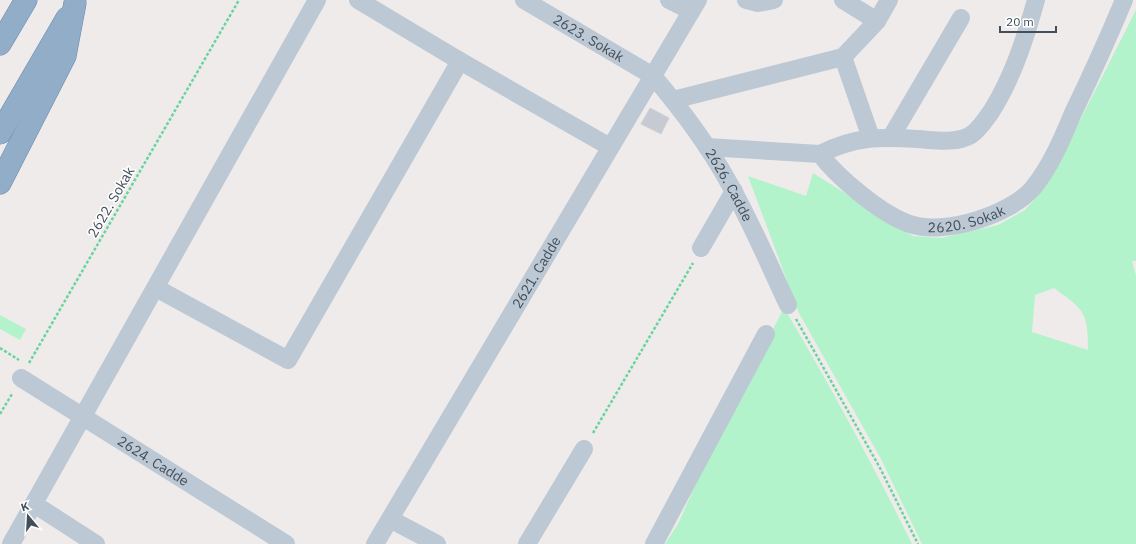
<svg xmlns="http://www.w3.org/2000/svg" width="1136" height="544" font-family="'IBM Plex Sans',sans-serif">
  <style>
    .green { fill: #b2f3cb; fill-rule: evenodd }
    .building { fill: #c6cad2; stroke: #ced1d8 }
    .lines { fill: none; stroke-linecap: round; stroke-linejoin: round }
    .trunk-casing { stroke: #688aad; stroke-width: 23 }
    .path { stroke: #67d59d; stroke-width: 2.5; stroke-dasharray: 3 2; stroke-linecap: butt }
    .minor { stroke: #bcc8d3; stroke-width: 18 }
    .trunk { stroke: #92adc8; stroke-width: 22 }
    .labels { text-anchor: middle; stroke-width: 3; stroke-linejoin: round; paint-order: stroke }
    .street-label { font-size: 14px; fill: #424f5b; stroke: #fff }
  </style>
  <rect width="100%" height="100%" fill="#efebeb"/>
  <g class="green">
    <path d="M 1136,10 L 1136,261 L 1132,261 L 1136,276 L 1136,544 L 922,544 L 881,459 L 799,313 L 748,176 L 806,196 L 813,173 L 913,236 L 941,238 L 998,225 L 1025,210 L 1037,197 L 1062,156 ZM 1054,288 C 1084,310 1088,311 1088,350 L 1032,332 L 1035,295 Z"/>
    <path d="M 784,308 C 830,385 872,463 912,544 L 665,544 L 678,524 L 716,439 Z"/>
    <path d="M 0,315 L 26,329 L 20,340 L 0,329 Z"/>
  </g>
  <path class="building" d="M 650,108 L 669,118 L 661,134 L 641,124 Z"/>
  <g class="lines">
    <g class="trunk-casing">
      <g id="trunk">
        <path d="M 0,44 L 26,0"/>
        <path d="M 0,133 L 67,18"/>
        <path d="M 0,183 L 65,56 L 75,3"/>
      </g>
    </g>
    <g class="path">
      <path d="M 796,319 L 880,468 L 918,544"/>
      <path d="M 0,348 L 19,360"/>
      <path d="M 29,363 L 239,0"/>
      <path d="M 0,414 L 12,394"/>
      <path d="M 593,433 L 693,263"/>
    </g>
    <g class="minor">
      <path d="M 358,0 L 460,61 L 610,147"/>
      <path id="s1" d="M 524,0 L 653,76 C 682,110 708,145 729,183 C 751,222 769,264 788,305"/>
      <path d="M 669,0 L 691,11"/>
      <path d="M 746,0 L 758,3 L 774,0"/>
      <path d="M 843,0 L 877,21"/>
      <path d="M 843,57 L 871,138"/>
      <path d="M 673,100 L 843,57 L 877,21 L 889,0"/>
      <path d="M 891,137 L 961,18"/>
      <path id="s2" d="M 707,147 L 820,154 C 837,177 882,215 910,224 C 944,236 1010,215 1033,188 C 1051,166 1062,139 1073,113 C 1091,76 1108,38 1124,0"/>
      <path d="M 820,154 C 856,136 879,137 917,139 C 934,140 956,144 971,135 C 979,130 985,120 991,112 C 1013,77 1025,39 1036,0"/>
      <path d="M 701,248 L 734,191"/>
      <path d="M 156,288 L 288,360 L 460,61"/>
      <path id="s3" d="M 21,378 L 286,544"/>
      <path d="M 34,504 L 96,544"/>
      <path d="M 390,519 L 437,544"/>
      <path d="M 11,544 L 317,0"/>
      <path id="s4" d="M 375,544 L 698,0"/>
      <path d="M 527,544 L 584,449"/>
      <path d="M 654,544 L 766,334"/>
    </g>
    <use href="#trunk" class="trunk"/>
  </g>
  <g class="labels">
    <g class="street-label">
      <text dy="5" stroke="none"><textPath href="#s1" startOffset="75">2623. Sokak</textPath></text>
      <text dy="5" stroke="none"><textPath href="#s1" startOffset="283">2626. Cadde</textPath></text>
      <text transform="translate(111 202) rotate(-60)" y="5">2622. Sokak</text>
      <text dy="5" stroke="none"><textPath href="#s2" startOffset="286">2620. Sokak</textPath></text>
      <text dy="5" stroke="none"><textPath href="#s4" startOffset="316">2621. Cadde</textPath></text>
      <text dy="5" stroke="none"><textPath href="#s3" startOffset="156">2624. Cadde</textPath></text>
    </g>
  </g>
  <g transform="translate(28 516) rotate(342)" stroke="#ffffff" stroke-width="3" paint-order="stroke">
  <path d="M0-3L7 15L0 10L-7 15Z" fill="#424f5b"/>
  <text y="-6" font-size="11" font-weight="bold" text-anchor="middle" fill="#424f5b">K</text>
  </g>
  <path d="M1000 26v6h56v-6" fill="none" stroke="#424f5b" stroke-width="2"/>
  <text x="1006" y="26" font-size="12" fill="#424f5b" stroke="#ffffff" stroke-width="3" paint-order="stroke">20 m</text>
</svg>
